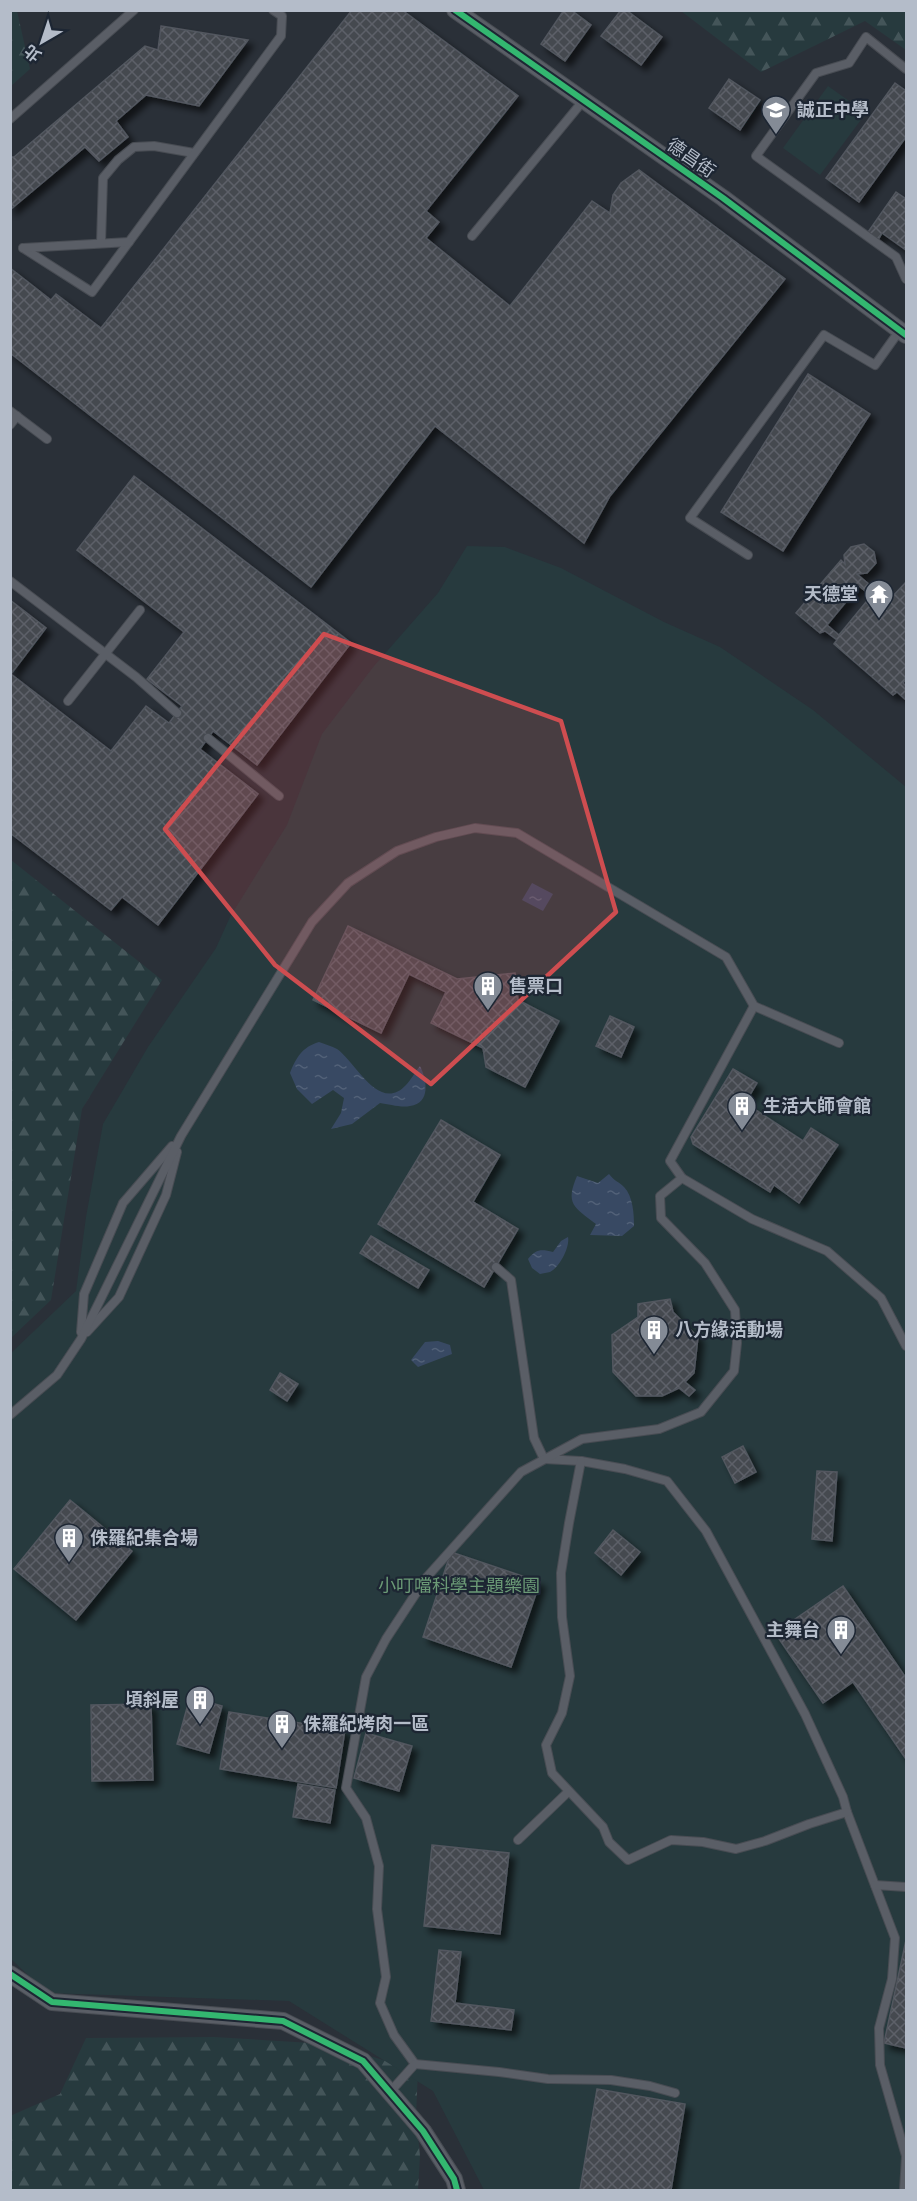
<svg xmlns="http://www.w3.org/2000/svg" width="917" height="2201" font-family="Helvetica,'Noto Sans TC',sans-serif">
  <style>
    .forest { fill: url(#forest-firs) }
    .park { fill: #273a3e }
    .water { fill: url(#water-ripples) }
    .building { fill: url(#building-cross-hatch); stroke: #52575f; stroke-width: 1.5; fill-rule: evenodd; filter: url(#shadow) }
    .lines { fill: none; stroke-linecap: round; stroke-linejoin: round }
    .service-casing { stroke: #484c53; stroke-width: 10 }
    .minor-casing { stroke: #484c53; stroke-width: 18 }
    .service { stroke: #5a5e66; stroke-width: 8 }
    .minor { stroke: #5a5e66; stroke-width: 16 }
    .cycleway-casing { stroke: #1d2633; stroke-width: 10 }
    .cycleway { stroke: #33b770; stroke-width: 6 }
    .marked { fill: #ce4d50; fill-opacity: 0.2; stroke: #ce4d50; stroke-width: 4.5; stroke-linejoin: round }
    .labels { text-anchor: middle; stroke-width: 4.5; stroke-linejoin: round; paint-order: stroke }
    .poi-label { font-size: 18px; font-weight: bold; fill: #b4bcc9; stroke: #1d2633; text-anchor: start }
    .street-label { font-size: 18px; fill: #b4bcc9; stroke: #1d2633 }
    .park-label { font-size: 18px; fill: #6b9a76; stroke: #1d2633 }
  </style>
  <defs>
    <pattern id="forest-firs" width="22" height="20" patternUnits="userSpaceOnUse" patternTransform="scale(1.5)"><rect width="22" height="20" fill="#273a3e"/><path d="M5 1l3.5 6h-7zM16 11l3.5 6h-7z" fill="#445559"/></pattern>
    <pattern id="water-ripples" width="26" height="14" patternUnits="userSpaceOnUse" patternTransform="scale(1.5)"><rect width="26" height="14" fill="#384963"/><path d="M2 4q2-2 4 0t4 0M15 11q2-2 4 0t4 0" fill="none" stroke="#526178"/></pattern>
    <pattern id="building-cross-hatch" width="8" height="8" patternUnits="userSpaceOnUse" patternTransform="scale(1.5)"><rect width="8" height="8" fill="#444950"/><path d="M0 0l8 8M0 8l8-8" fill="none" stroke="#5d6168"/></pattern>
    <filter id="shadow"><feDropShadow dx="5.5" dy="5.5" stdDeviation="3" flood-color="#0009"/></filter>
  </defs>
  <rect width="100%" height="100%" fill="#2a3038"/>
  <g class="forest">
    <path d="M 11,10 L 17,11 L 30,69 L 11,86 Z"/>
    <path d="M 681,11 L 906,11 L 906,50 L 865,21 L 761,72 Z"/>
    <path d="M 11,860 L 162,980 L 82,1109 L 51,1300 L 11,1338 Z"/>
    <path d="M 214,2037 L 328,2044 L 418,2070 L 416,2116 L 420,2156 L 418,2190 L 11,2190 L 10,2116 L 60,2094 L 86,2038 Z"/>
  </g>
  <g class="park">
    <path d="M 828,86 L 866,113 L 820,175 L 783,148 Z"/>
    <path d="M 467,546 L 505,547 L 561,568 L 664,622 L 720,647 L 813,710 L 906,787 L 906,2190 L 484,2190 L 433,2091 L 289,2001 L 47,1993 L 11,1959 L 10,1354 L 76,1291 L 86,1217 L 103,1124 L 148,1047 L 216,948 L 230,917 L 287,825 L 322,734 L 374,666 L 438,593 Z"/>
  </g>
  <g class="water">
    <path d="M 532,883 L 553,894 L 543,911 L 522,900 Z"/>
    <path d="M 319,1042 C 324,1044 332,1046 337,1049 C 355,1061 379,1114 406,1085 C 411,1080 415,1072 420,1066 C 427,1080 431,1103 410,1106 C 401,1108 389,1104 380,1103 L 352,1124 L 331,1129 L 341,1113 L 344,1098 L 333,1090 L 312,1104 L 297,1089 L 290,1073 C 296,1058 302,1047 319,1042 Z"/>
    <path d="M 609,1174 C 615,1182 618,1181 624,1187 C 633,1196 634,1214 634,1226 L 622,1236 L 590,1235 L 596,1224 C 574,1207 565,1204 577,1176 L 598,1183 Z"/>
    <path d="M 568,1237 C 570,1247 560,1267 550,1272 C 547,1273 543,1273 540,1274 L 532,1268 L 528,1259 C 536,1249 541,1249 553,1252 L 561,1241 Z"/>
    <path d="M 438,1341 L 450,1345 L 452,1354 L 418,1367 L 411,1360 L 425,1342 Z"/>
  </g>
  <g class="building">
    <path d="M 352,10 L 402,10 L 518,96 L 426,211 L 439,222 L 426,238 L 510,306 L 592,201 L 610,213 L 613,195 L 621,183 L 639,170 L 785,279 L 610,496 L 584,543 L 435,426 L 311,587 L 10,353 L 10,268 L 51,300 L 56,294 L 101,328 Z"/>
    <path d="M 564,10 L 571,10 L 591,25 L 565,61 L 541,44 Z"/>
    <path d="M 621,10 L 626,10 L 662,37 L 641,65 L 601,36 Z"/>
    <path d="M 161,26 L 248,40 L 199,106 L 146,95 L 116,121 L 128,137 L 99,161 L 85,147 L 10,210 L 10,157 L 14,157 L 145,46 L 158,50 Z"/>
    <path d="M 729,79 L 760,100 L 740,130 L 709,108 Z"/>
    <path d="M 895,83 L 906,91 L 906,137 L 859,202 L 826,178 Z"/>
    <path d="M 896,192 L 906,199 L 906,250 L 882,233 L 878,240 L 868,232 Z"/>
    <path d="M 808,374 L 870,414 L 783,551 L 721,512 Z"/>
    <path d="M 134,476 L 351,643 L 257,765 L 213,731 L 200,749 L 258,794 L 158,925 L 122,897 L 111,910 L 10,833 L 10,600 L 46,628 L 11,674 L 111,751 L 146,706 L 169,723 L 182,706 L 147,679 L 184,632 L 77,550 Z"/>
    <path d="M 864,544 L 874,552 L 876,563 L 867,573 L 857,574 L 877,591 L 880,587 L 892,597 L 905,583 L 906,584 L 906,679 L 903,683 L 906,686 L 906,700 L 897,692 L 893,695 L 834,644 L 837,640 L 825,631 L 820,633 L 796,613 L 841,560 L 845,564 L 844,555 L 851,547 ZM 859,586 L 871,596 L 839,635 L 827,625 Z"/>
    <path d="M 348,926 L 457,979 L 515,973 L 518,1000 L 559,1021 L 525,1087 L 486,1067 L 483,1048 L 431,1023 L 446,992 L 409,974 L 381,1033 L 313,1000 Z"/>
    <path d="M 610,1016 L 634,1027 L 621,1057 L 596,1046 Z"/>
    <path d="M 733,1069 L 757,1083 L 745,1103 L 803,1141 L 811,1128 L 838,1145 L 799,1203 L 774,1185 L 770,1192 L 693,1144 L 691,1137 Z"/>
    <path d="M 441,1120 L 500,1155 L 473,1202 L 518,1229 L 484,1287 L 378,1224 Z"/>
    <path d="M 371,1236 L 429,1270 L 418,1288 L 360,1253 Z"/>
    <path d="M 670,1299 L 673,1312 L 698,1337 L 694,1373 L 685,1382 L 695,1390 L 689,1396 L 679,1388 L 662,1396 L 636,1396 L 613,1372 L 612,1335 L 638,1317 L 638,1304 Z"/>
    <path d="M 280,1373 L 298,1384 L 287,1401 L 270,1390 Z"/>
    <path d="M 743,1446 L 756,1472 L 735,1483 L 722,1457 Z"/>
    <path d="M 817,1471 L 837,1472 L 832,1541 L 812,1539 Z"/>
    <path d="M 70,1500 L 132,1551 L 76,1620 L 14,1569 Z"/>
    <path d="M 613,1530 L 640,1552 L 621,1575 L 595,1553 Z"/>
    <path d="M 451,1552 L 540,1582 L 511,1667 L 423,1637 Z"/>
    <path d="M 843,1586 L 906,1678 L 906,1759 L 853,1682 L 823,1703 L 775,1633 Z"/>
    <path d="M 190,1697 L 222,1706 L 209,1753 L 177,1744 Z"/>
    <path d="M 151,1704 L 153,1780 L 92,1781 L 91,1705 Z"/>
    <path d="M 229,1712 L 345,1730 L 336,1788 L 220,1769 Z"/>
    <path d="M 366,1733 L 412,1746 L 399,1791 L 354,1778 Z"/>
    <path d="M 298,1784 L 335,1790 L 330,1823 L 293,1817 Z"/>
    <path d="M 432,1845 L 509,1853 L 500,1934 L 424,1926 Z"/>
    <path d="M 906,1940 L 906,2048 L 884,2043 Z"/>
    <path d="M 439,1950 L 461,1952 L 455,2003 L 514,2010 L 511,2030 L 431,2021 Z"/>
    <path d="M 597,2089 L 685,2104 L 671,2190 L 580,2190 Z"/>
  </g>
  <g class="lines">
    <g class="service-casing">
      <g id="service">
        <path d="M 906,69 L 866,37 L 849,63 L 816,73 L 756,156 L 896,257 L 906,279"/>
        <path d="M 10,119 L 134,10"/>
        <path d="M 472,236 L 583,101"/>
        <path d="M 101,243 L 103,178 L 118,160 L 134,147 L 154,146 L 194,153"/>
        <path d="M 23,248 L 92,292 L 281,36 L 282,16 L 273,10"/>
        <path d="M 23,248 L 129,242"/>
        <path d="M 10,411 L 47,439"/>
        <path d="M 10,425 L 17,416"/>
        <path d="M 748,555 L 690,518 L 824,335 L 875,365 L 900,330"/>
        <path d="M 10,581 L 136,677 L 177,713"/>
        <path d="M 68,701 L 140,610"/>
        <path d="M 208,738 L 279,796"/>
        <path d="M 754,1006 L 670,1161 L 682,1178 L 752,1219 L 827,1251 L 881,1298 L 906,1346"/>
        <path d="M 496,1267 L 511,1280 L 534,1438 L 544,1459 L 581,1461 L 625,1469 L 667,1481 L 706,1531 L 805,1714 L 843,1797 L 847,1812 L 895,1938 L 892,1979 L 879,2028 L 880,2065 L 906,2156"/>
        <path d="M 81,1332 L 84,1294 L 123,1203 L 172,1146"/>
        <path d="M 87,1332 L 119,1297 L 166,1195 L 177,1152"/>
        <path d="M 10,1415 L 57,1375 L 81,1339 L 181,1136 L 312,922 L 348,883 L 397,851 L 436,837 L 475,828 L 517,833 L 726,957 L 754,1006 L 839,1043"/>
        <path d="M 581,1461 L 569,1523 L 561,1573 L 562,1617 L 570,1676 L 562,1713 L 546,1745 L 552,1773 L 603,1827 L 609,1842 L 628,1860 L 671,1840 L 703,1842 L 736,1849 L 765,1841 L 809,1824 L 847,1812"/>
        <path d="M 518,1840 L 568,1792"/>
        <path d="M 875,1885 L 906,1887"/>
        <path d="M 415,2064 L 394,2035 L 380,2003 L 386,1977 L 377,1909 L 379,1866 L 366,1818 L 346,1788 L 366,1677 L 386,1639 L 426,1578 L 521,1472 L 582,1439 L 659,1429 L 701,1412 L 734,1371 L 737,1343 L 735,1310 L 705,1263 L 661,1218 L 660,1196 L 682,1178"/>
        <path d="M 390,2092 L 415,2064 L 499,2072 L 548,2079 L 611,2080 L 650,2086 L 675,2093"/>
        <path d="M 904,2190 L 906,2157"/>
      </g>
    </g>
    <g class="minor-casing">
      <g id="minor">
        <path d="M 455,10 L 723,198 L 906,335"/>
        <path d="M 10,1974 L 52,2002 L 283,2021 L 363,2061 L 423,2131 L 454,2179 L 457,2190"/>
      </g>
    </g>
    <use href="#service" class="service"/>
    <use href="#minor" class="minor"/>
    <g class="cycleway-casing">
      <g id="cycleway">
        <path d="M 455,10 L 723,198 L 906,335"/>
        <path d="M 10,1974 L 52,2002 L 283,2021 L 363,2061 L 423,2131 L 454,2179 L 457,2190"/>
      </g>
    </g>
    <use href="#cycleway" class="cycleway"/>
  </g>
  <path class="marked" d="M 324,634 L 561,721 L 616,912 L 431,1084 L 275,965 L 165,829 Z"/>
  <defs>
    <g id="school-pin" transform="scale(1.5)"><path d="M0 17L-7.5 6A9.5 9.5 0 1 1 7.5 6Z" fill="#848b96" stroke="#1d2633"/><path d="M0-5L7-2L0 1L-7-2ZM-4 1L0 2.5L4 1V4Q0 6-4 4Z" fill="#fff"/></g>
    <g id="temple-pin" transform="scale(1.5)"><path d="M0 17L-7.5 6A9.5 9.5 0 1 1 7.5 6Z" fill="#848b96" stroke="#1d2633"/><path d="M0-6L5-2H3V0L6.5 2.5H4V6H1.5V3h-3V6H-4V2.5H-6.5L-3 0V-2H-5Z" fill="#fff"/></g>
    <g id="building-pin" transform="scale(1.5)"><path d="M0 17L-7.5 6A9.5 9.5 0 1 1 7.5 6Z" fill="#848b96" stroke="#1d2633"/><path d="M-4-6H4V6H1V3H-1V6H-4ZM-2.5-4.3h1.7v1.8h-1.7ZM.8-4.3h1.7v1.8H.8ZM-2.5-1h1.7V.8h-1.7ZM.8-1h1.7V.8H.8Z" fill="#fff"/></g>
  </defs>
  <g fill-rule="evenodd">
    <use href="#school-pin" x="776" y="110"/>
    <use href="#temple-pin" x="879" y="594"/>
    <use href="#building-pin" x="488" y="986"/>
    <use href="#building-pin" x="742" y="1106"/>
    <use href="#building-pin" x="654" y="1330"/>
    <use href="#building-pin" x="69" y="1538"/>
    <use href="#building-pin" x="841" y="1630"/>
    <use href="#building-pin" x="200" y="1700"/>
    <use href="#building-pin" x="282" y="1724"/>
  </g>
  <g class="labels">
    <g class="poi-label">
      <text x="797" y="116">誠正中學</text>
      <text x="858" y="600" text-anchor="end">天德堂</text>
      <text x="509" y="992">售票口</text>
      <text x="763" y="1112">生活大師會館</text>
      <text x="675" y="1336">八方緣活動場</text>
      <text x="90" y="1544">侏羅紀集合場</text>
      <text x="820" y="1636" text-anchor="end">主舞台</text>
      <text x="179" y="1706" text-anchor="end">頃斜屋</text>
      <text x="303" y="1730">侏羅紀烤肉一區</text>
    </g>
    <g class="street-label">
      <text transform="translate(691 158) rotate(35)" y="6">德昌街</text>
    </g>
    <g class="park-label">
      <text x="459" y="1592">小叮噹科學主題樂園</text>
    </g>
  </g>
  <rect width="917" height="2201" fill="none" stroke="#b4bcc9" stroke-width="24"/>
  <g transform="translate(42 42) rotate(219)" stroke="#1d2633" stroke-width="4.5" paint-order="stroke">
  <path d="M0-4.5L10 22L0 15L-10 22Z" fill="#b4bcc9"/>
  <text y="-9" font-size="16" font-weight="bold" text-anchor="middle" fill="#b4bcc9">北</text>
  </g>
</svg>
